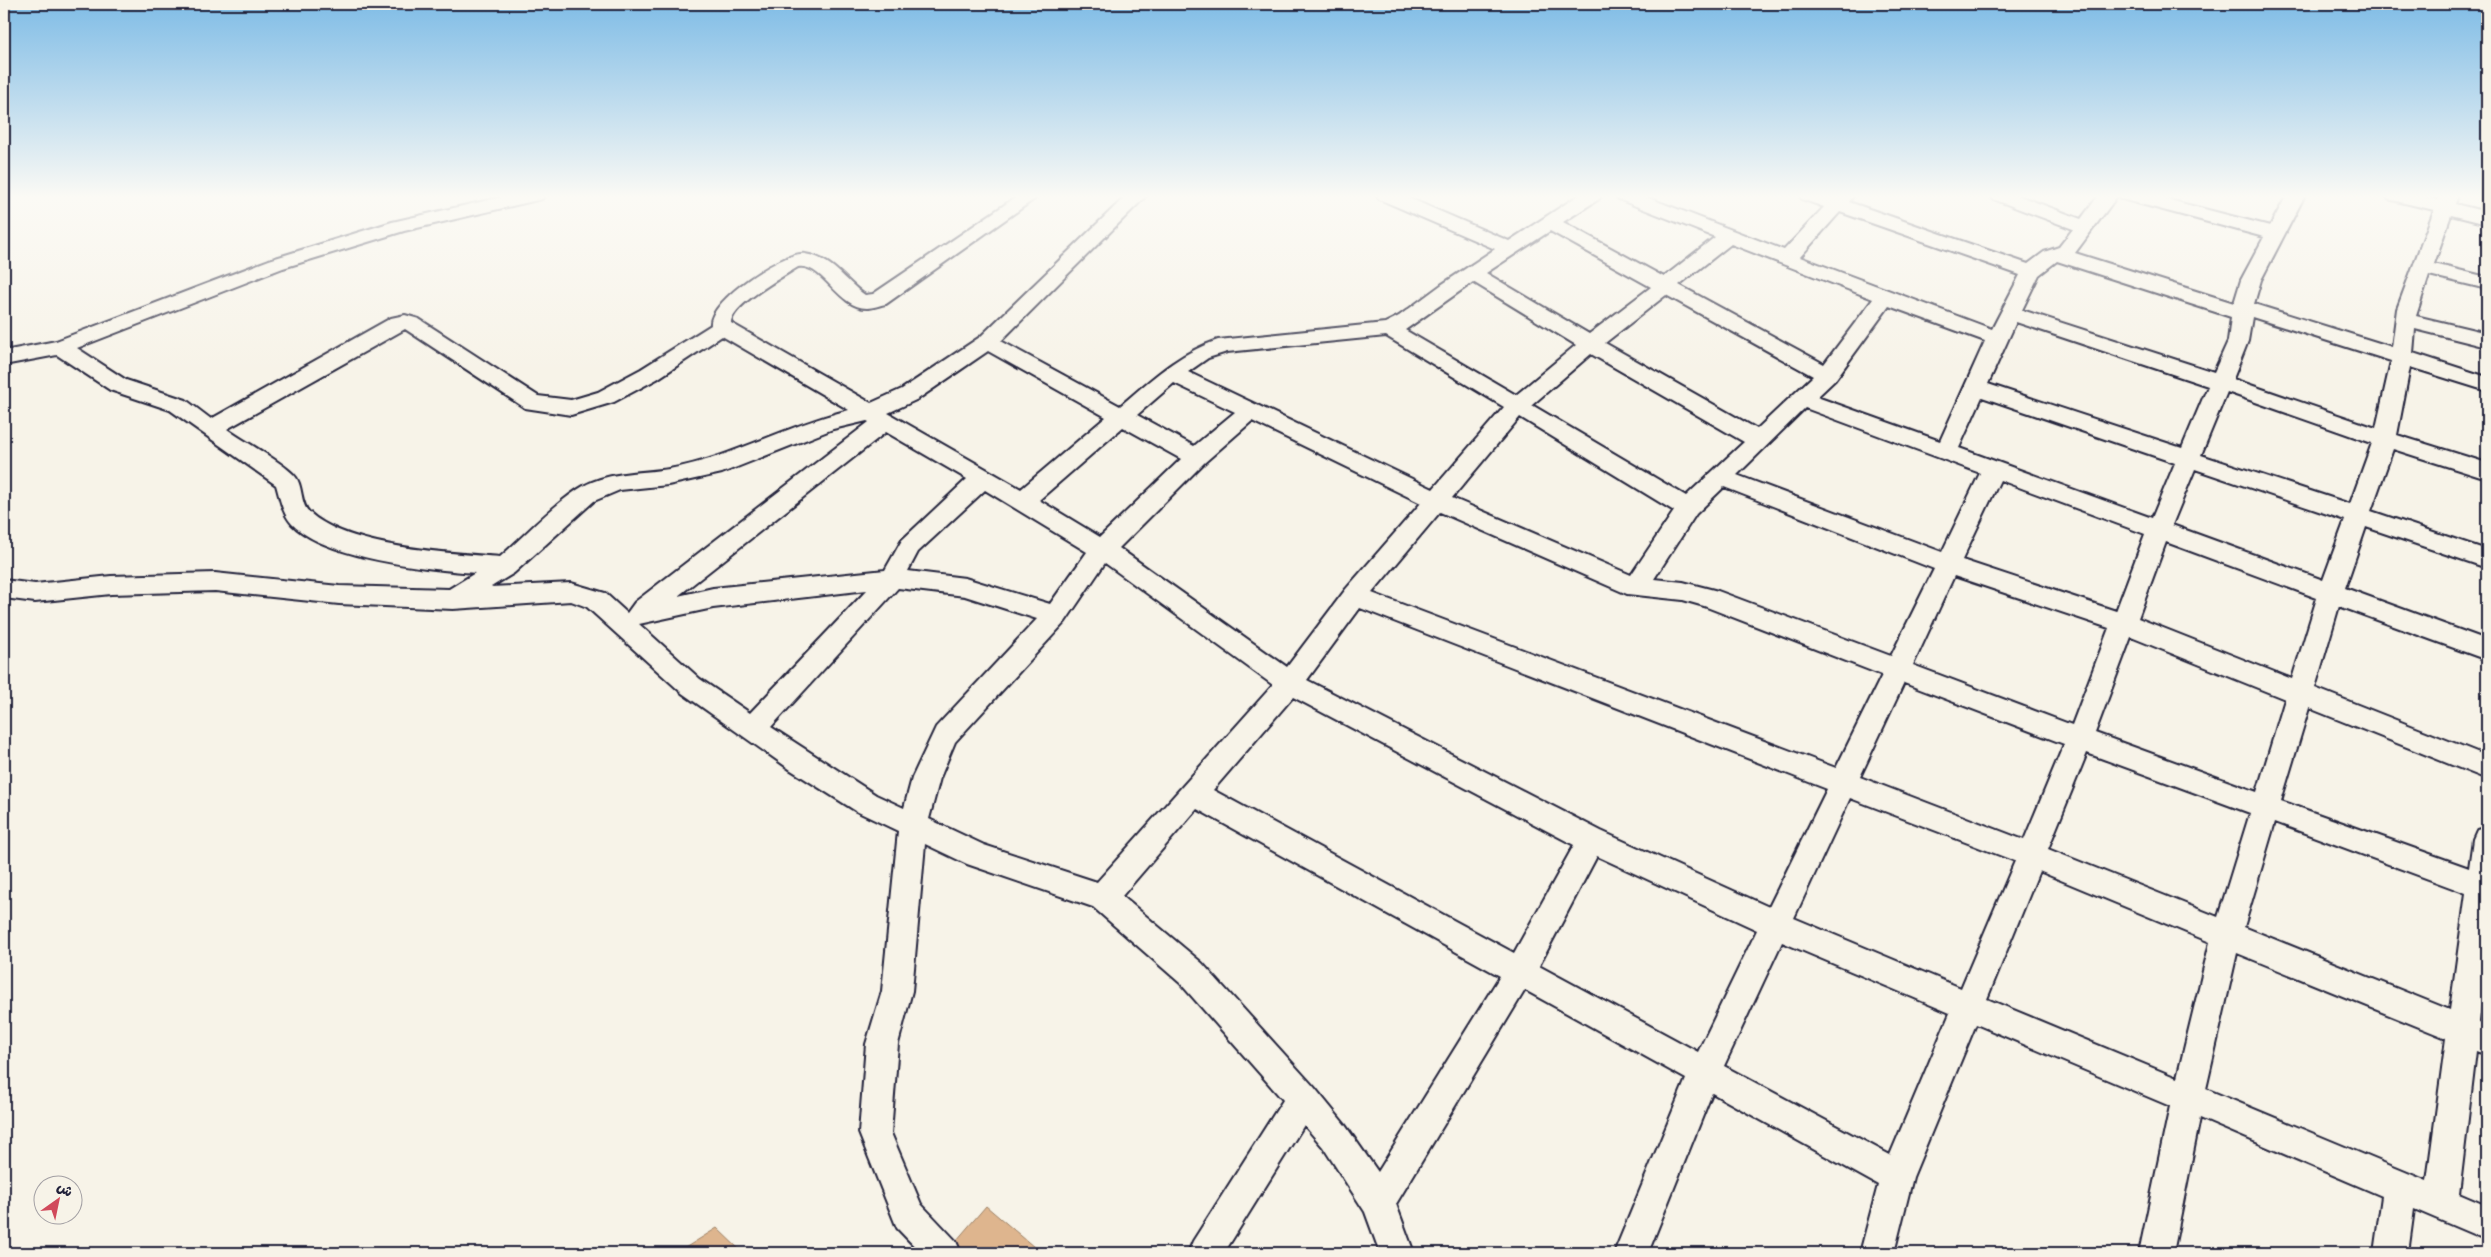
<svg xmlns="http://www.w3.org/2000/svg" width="2491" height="1257" font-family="Kalam,'Playpen Sans Arabic',sans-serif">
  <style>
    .building { fill: #deb58e; stroke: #9b7f63 }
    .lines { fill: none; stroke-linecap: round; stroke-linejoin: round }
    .street-casing { stroke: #22223b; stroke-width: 4 }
    .street { fill: #f7f3e8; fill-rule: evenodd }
  </style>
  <rect width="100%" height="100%" fill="#f7f3e8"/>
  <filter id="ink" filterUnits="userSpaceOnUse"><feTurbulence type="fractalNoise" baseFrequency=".02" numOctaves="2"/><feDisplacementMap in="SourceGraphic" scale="10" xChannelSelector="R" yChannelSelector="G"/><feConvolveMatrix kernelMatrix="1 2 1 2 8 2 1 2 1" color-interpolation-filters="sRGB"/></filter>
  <g filter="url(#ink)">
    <g class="building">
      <path d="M 986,1206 L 1041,1253 L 945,1253 L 952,1246 L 956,1245 L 956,1241 Z"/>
      <path d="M 717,1228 L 743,1253 L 677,1253 Z"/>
    </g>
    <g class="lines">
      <g class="street-casing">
        <path id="street" d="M 511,195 L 544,195 L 542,199 L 404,231 L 283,268 L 77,348 L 126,380 L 186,400 L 211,419 L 391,318 L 405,315 L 419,319 L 538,396 L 571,400 L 598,392 L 641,369 L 711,325 C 708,301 784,251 805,254 C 832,258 845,281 865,295 L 873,294 L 1019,195 L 1040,195 L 886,304 C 880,305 873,308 867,308 C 838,308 823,263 798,267 C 782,277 731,305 731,323 L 871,403 L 902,389 L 980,337 L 1127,195 L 1147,195 L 1001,341 L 1120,406 C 1152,379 1177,354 1218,340 L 1385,323 L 1399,316 L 1441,285 L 1495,249 L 1379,199 L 1377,195 L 1402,195 L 1509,241 L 1579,195 L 1601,195 L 1599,199 L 1563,222 L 1664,277 L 1715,237 L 1618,199 L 1616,195 L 1641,195 L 1784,250 L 1824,207 L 1802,199 L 1800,195 L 1833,197 L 1835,195 L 1854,195 L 1849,202 L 2028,264 L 2044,252 L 2059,247 L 2073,229 L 1993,199 L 1991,195 L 2017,195 L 2081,219 L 2099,195 L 2118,195 L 2075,253 L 2234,303 L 2241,280 L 2264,237 L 2122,199 L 2120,195 L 2150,195 L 2270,226 L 2287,195 L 2305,195 L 2261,280 L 2254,304 L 2392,347 L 2397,309 L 2434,210 L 2388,199 L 2386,195 L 2417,195 L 2438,200 L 2440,195 L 2458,195 L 2455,204 L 2487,212 L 2487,224 L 2451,215 L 2434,264 L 2487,277 L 2487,289 L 2429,275 L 2416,316 L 2487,333 L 2487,347 L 2415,329 L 2413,353 L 2487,377 L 2487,391 L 2410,367 L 2397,435 L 2487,463 L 2487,479 L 2393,449 L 2371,511 L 2487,550 L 2487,568 L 2366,527 L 2345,588 L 2487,640 L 2487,660 L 2339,606 L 2315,688 L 2487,756 L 2487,779 L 2309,708 L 2281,801 L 2469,868 L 2473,839 L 2477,830 L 2487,827 L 2487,955 L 2479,1022 L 2487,1025 L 2487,1055 L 2476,1051 L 2459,1194 L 2487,1206 L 2487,1240 L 2414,1209 L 2408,1253 L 2374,1253 L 2382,1196 L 2200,1118 L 2173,1253 L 2139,1253 L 2170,1106 L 1976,1024 L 1913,1177 L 1894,1253 L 1860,1253 L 1878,1185 L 1712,1093 L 1648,1253 L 1614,1253 L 1686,1079 L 1525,990 L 1396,1204 L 1414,1253 L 1380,1253 L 1365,1212 L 1323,1147 L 1304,1125 L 1224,1253 L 1188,1253 L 1193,1241 L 1283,1100 L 1180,983 L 1093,907 L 967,864 L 925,844 L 912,991 L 898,1044 L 891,1133 L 921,1204 L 956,1241 L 961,1253 L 921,1253 L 897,1228 L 859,1133 L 866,1044 L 882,991 L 898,831 L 856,811 L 791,770 L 682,693 L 587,607 L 571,601 L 453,609 L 339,604 L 215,591 L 111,594 L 35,602 L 4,598 L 4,580 L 35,584 L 111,576 L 215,573 L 339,586 L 449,589 L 475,573 C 427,569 326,559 292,524 C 282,513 280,498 276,485 L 170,410 L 110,390 L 57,355 L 4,365 L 4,351 L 56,341 L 269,260 L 392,222 ZM 1840,212 L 2020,275 L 1992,329 L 1800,257 ZM 1550,231 L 1651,287 L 1589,334 L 1486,273 ZM 1731,244 L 1873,299 L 1824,364 L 1679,285 ZM 2057,261 L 2231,317 L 2228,341 L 2214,372 L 2022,310 L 2039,275 ZM 1473,282 L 1576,345 L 1516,395 L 1405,330 ZM 1666,295 L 1813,376 L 1757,429 L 1605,343 ZM 1889,306 L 1985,341 L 1940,441 L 1817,397 L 1835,380 ZM 2252,317 L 2391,361 L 2376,428 L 2233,379 L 2248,341 ZM 2016,322 L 2208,386 L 2182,448 L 1988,384 ZM 405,329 L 525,408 L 571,415 L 614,402 L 657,379 L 722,336 L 849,410 C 787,425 732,458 669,469 C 638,474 605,471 577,490 C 551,507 524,536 500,557 C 449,553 347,548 309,512 C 299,502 304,484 293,474 C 279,460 245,442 227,429 ZM 1386,336 L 1504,407 L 1433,489 L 1188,372 L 1208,358 L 1227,352 ZM 988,351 L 1106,417 L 1021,489 L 888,413 L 918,399 ZM 1591,354 L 1744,442 L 1686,496 L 1532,405 ZM 1174,383 L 1235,412 L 1194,446 L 1137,415 ZM 2227,392 L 2372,443 L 2350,504 L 2201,455 ZM 1982,397 L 2175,463 L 2152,518 L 1959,448 ZM 1805,408 L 1980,473 L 1942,552 L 1737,475 ZM 1520,417 L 1674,511 L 1631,575 L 1452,498 ZM 867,421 L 869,422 L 635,602 L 627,613 L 605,593 L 571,583 L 491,587 L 514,573 L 594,501 L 620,490 L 668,485 L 722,473 L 833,429 ZM 1252,421 L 1421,503 L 1346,589 L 1287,667 L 1119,548 L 1204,463 ZM 1123,427 L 1181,459 L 1100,537 L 1039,500 ZM 886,432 L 967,479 L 902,540 L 885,570 L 713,588 L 678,596 ZM 2195,469 L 2345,520 L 2323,580 L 2172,525 ZM 2000,480 L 2145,534 L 2116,611 L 1962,560 ZM 1724,487 L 1934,569 L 1891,656 L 1718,591 L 1683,582 L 1654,579 L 1696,514 ZM 985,490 L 1087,552 L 1050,604 L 965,578 L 908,571 L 918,552 ZM 1440,512 L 1627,594 L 1683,600 L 1704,606 L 1882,675 L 1836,768 L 1372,593 ZM 2166,542 L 2317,598 L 2292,679 L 2138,618 ZM 1105,563 L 1273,685 L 1097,882 L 984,845 L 929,819 L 940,778 L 955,742 L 1065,622 ZM 1954,576 L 2109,628 L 2072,725 L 1913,665 ZM 898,588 L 965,596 L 1037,619 L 936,727 L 912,778 L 904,808 L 876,795 L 771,727 ZM 867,590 L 750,713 L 700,679 L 639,624 L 713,608 ZM 1360,608 L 1827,789 L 1769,907 L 1601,831 L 1307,680 ZM 2131,637 L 2285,699 L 2257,792 L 2095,733 ZM 1904,683 L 2064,744 L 2024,840 L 1860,777 ZM 1293,697 L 1574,845 L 1514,953 L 1213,790 ZM 2087,753 L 2250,813 L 2218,917 L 2048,849 ZM 1850,798 L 2015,861 L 1961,988 L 1794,918 ZM 1197,809 L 1500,976 L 1378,1172 L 1345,1125 L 1314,1087 L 1202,963 L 1122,896 ZM 2275,822 L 2466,893 L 2450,1010 L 2244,927 ZM 1597,856 L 1757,930 L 1698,1052 L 1539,966 ZM 2039,871 L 2210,942 L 2177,1078 L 1987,999 ZM 1782,942 L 1950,1013 L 1890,1155 L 1724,1066 ZM 2237,953 L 2446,1038 L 2427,1181 L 2206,1089 Z"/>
      </g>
      <use href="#street" class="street"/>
    </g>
  </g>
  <linearGradient id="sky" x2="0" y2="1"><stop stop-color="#7fbce6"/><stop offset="0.53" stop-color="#fbfaf5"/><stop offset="1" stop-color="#fbfaf5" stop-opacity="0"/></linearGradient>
  <rect width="2491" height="371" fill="url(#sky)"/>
  <rect width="2491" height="1257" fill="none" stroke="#f7f3e8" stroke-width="20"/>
  <rect x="10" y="10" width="2471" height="1237" fill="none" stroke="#22223b" stroke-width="2" filter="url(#ink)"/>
  <g transform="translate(58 1200) rotate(33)"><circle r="24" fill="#f7f3e8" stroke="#a29fa3"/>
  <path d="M0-4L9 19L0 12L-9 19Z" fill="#d1495b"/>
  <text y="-8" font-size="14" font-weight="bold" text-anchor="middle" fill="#22223b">ش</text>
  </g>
</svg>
